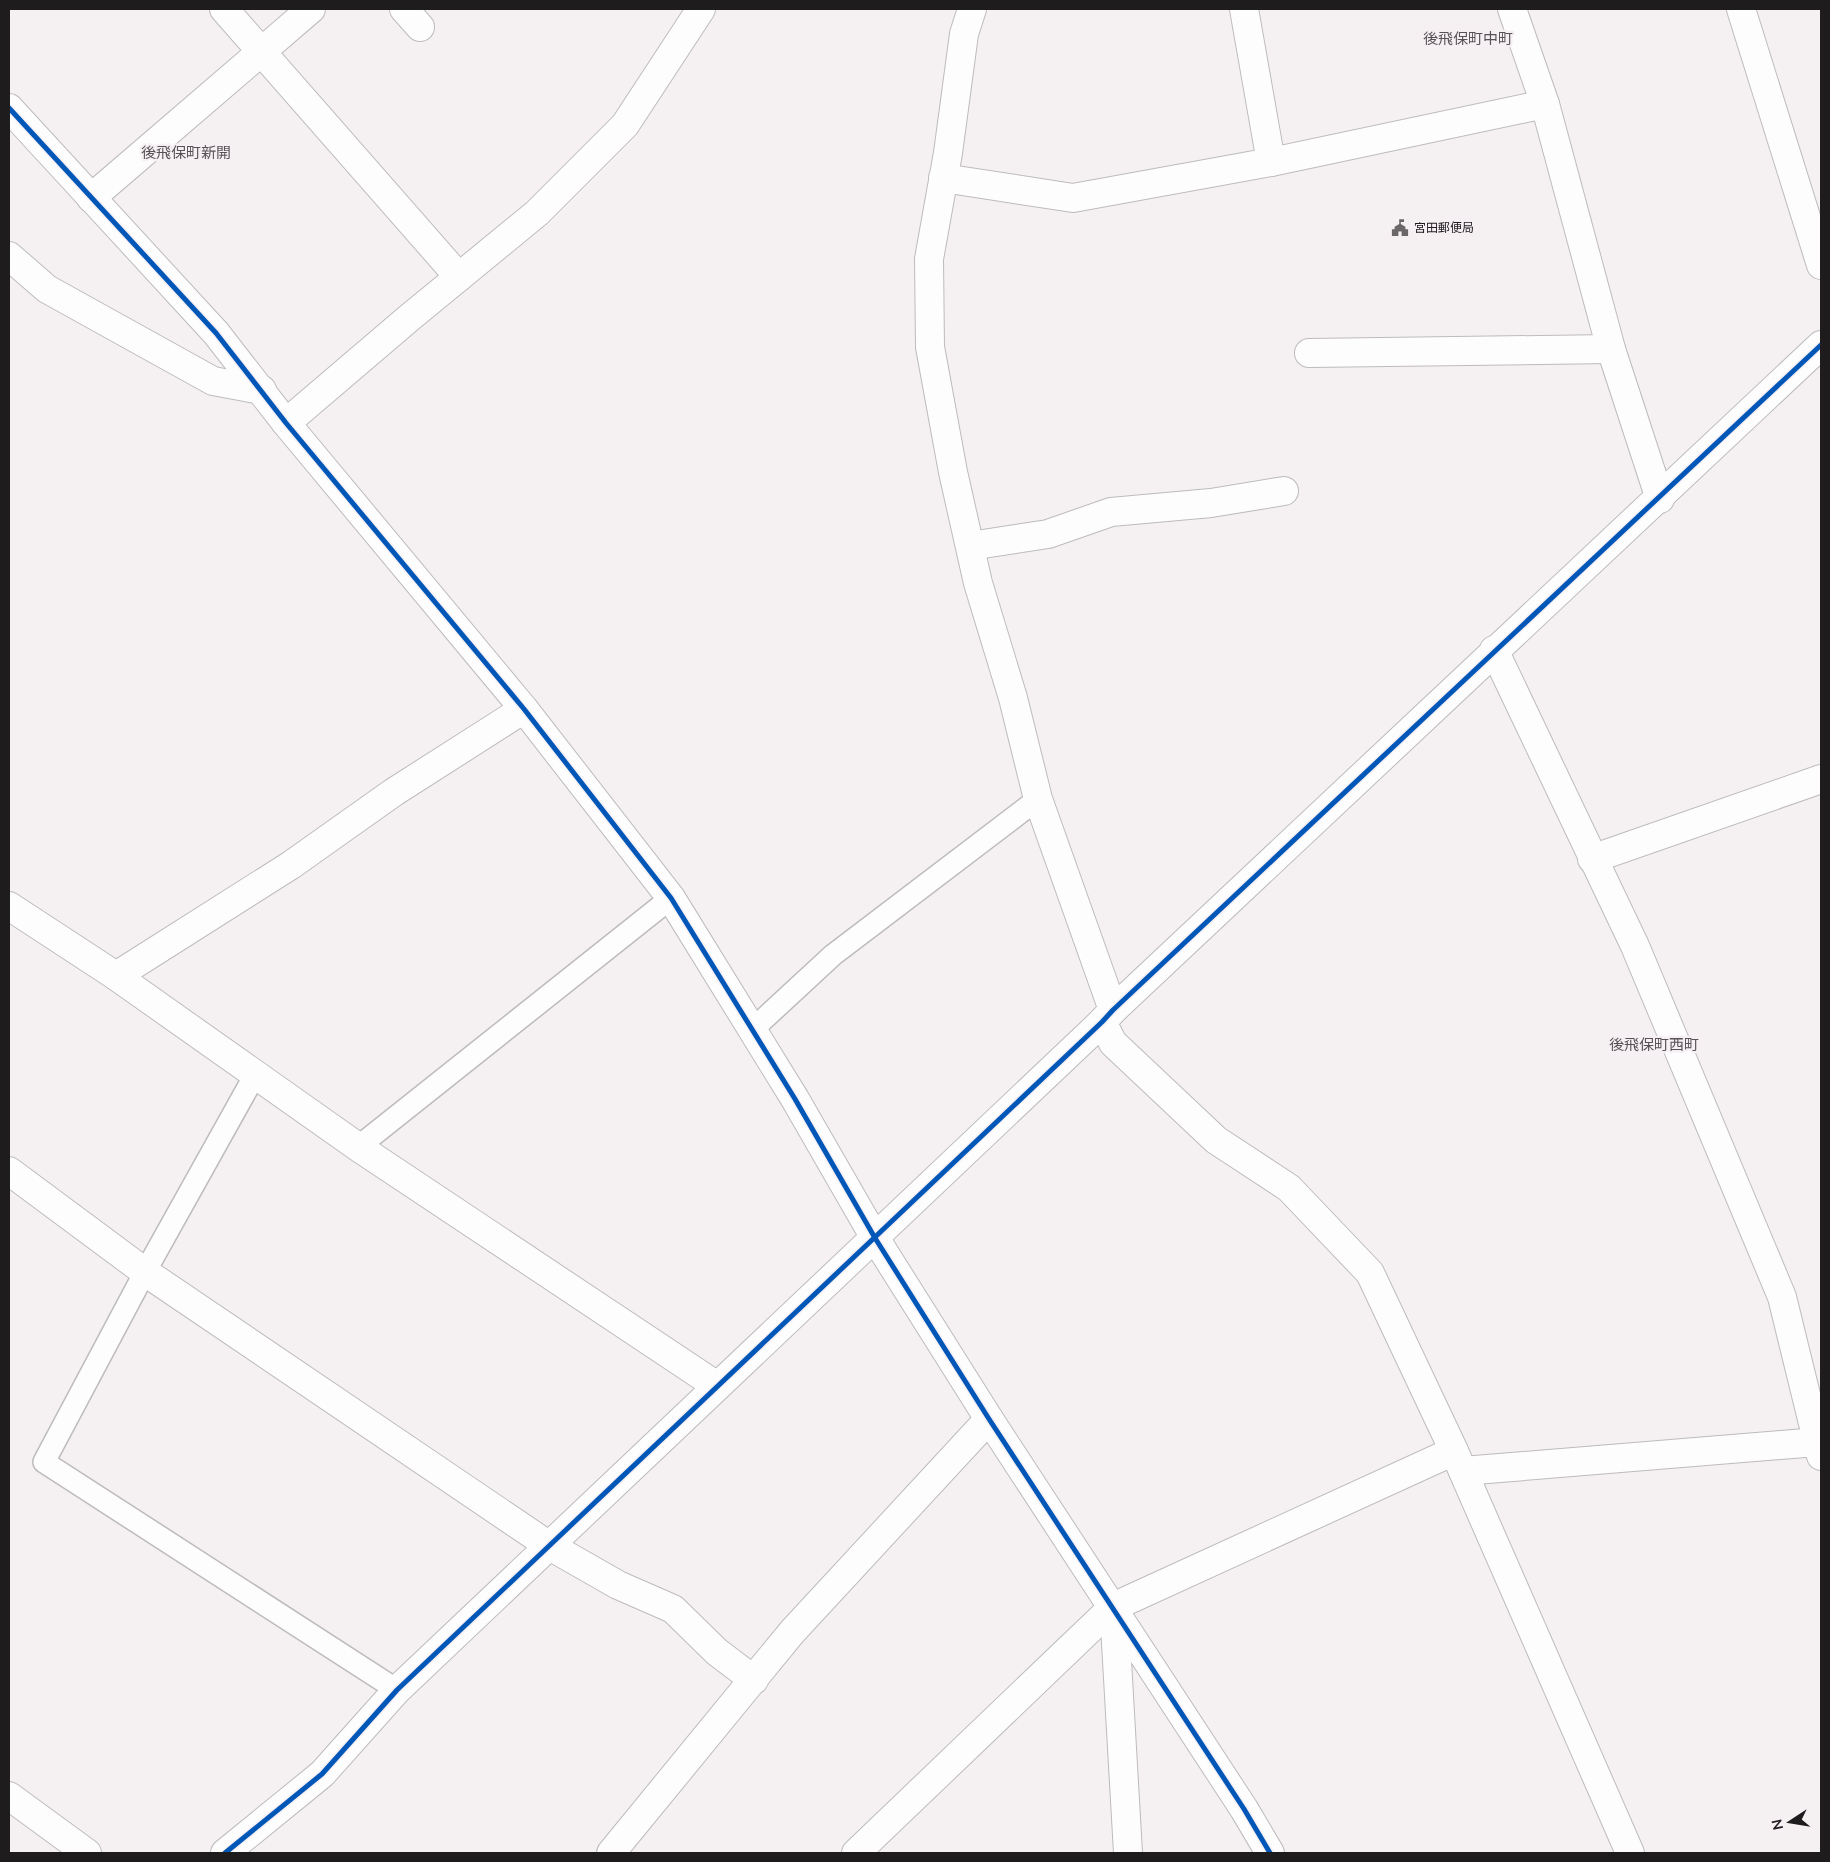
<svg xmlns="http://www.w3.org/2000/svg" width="1830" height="1862" font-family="Mulish,'Noto Sans JP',sans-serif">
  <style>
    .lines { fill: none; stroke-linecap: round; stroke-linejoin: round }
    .lane-casing { stroke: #bdbbbc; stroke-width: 24 }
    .street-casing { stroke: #bdbbbc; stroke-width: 30 }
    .secondary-casing { stroke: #bdbbbc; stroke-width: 30 }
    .lane { stroke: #fefdfd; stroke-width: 21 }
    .street { stroke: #fefdfd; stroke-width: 28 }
    .secondary { stroke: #fefdfd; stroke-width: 28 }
    .cycleway-casing { stroke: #f6f0f4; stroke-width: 8 }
    .cycleway { stroke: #0057b8; stroke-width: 5 }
    .labels { text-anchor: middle; stroke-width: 4.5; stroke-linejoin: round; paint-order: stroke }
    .poi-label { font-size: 12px; fill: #1e1c1d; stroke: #f6f0f4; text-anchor: start }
    .quarter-label { font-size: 15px; fill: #585256; stroke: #f6f0f4 }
  </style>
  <rect width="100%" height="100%" fill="#f5f1f3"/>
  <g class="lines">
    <g class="lane-casing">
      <g id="lane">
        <path d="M 753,1029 L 833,955 L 1038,799"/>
        <path d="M 256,1073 L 145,1272 L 44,1462 L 397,1690"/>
        <path d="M 358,1147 L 671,898"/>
      </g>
    </g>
    <g class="street-casing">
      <g id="street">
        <path d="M 224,9 L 459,277"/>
        <path d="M 404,9 L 420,27"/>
        <path d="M 972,9 L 964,34 L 948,153 L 929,259 L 930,347 L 953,472 L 978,583 L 1013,698 L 1038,799 L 1113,1010"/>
        <path d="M 1244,9 L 1271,162"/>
        <path d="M 1512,9 L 1545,104 L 1611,349 L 1660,499"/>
        <path d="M 1741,9 L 1821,265"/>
        <path d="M 9,108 L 216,333 L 286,423 L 524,709 L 671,898 L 795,1099 L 875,1238 L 989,1419 L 1244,1809 L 1270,1853"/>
        <path d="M 943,178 L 1073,198 L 1271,162 L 1545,104"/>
        <path d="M 91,198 L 311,9"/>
        <path d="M 9,256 L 47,289 L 213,381 L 262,390"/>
        <path d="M 1309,353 L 1611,349"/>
        <path d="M 286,423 L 409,318 L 537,213 L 625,125 L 701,9"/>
        <path d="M 970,546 L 1048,534 L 1111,512 L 1211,503 L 1284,491"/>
        <path d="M 1494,650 L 1635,946 L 1782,1297 L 1821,1456"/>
        <path d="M 1592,859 L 1821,779"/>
        <path d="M 9,906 L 116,976 L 358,1147 L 717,1386"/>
        <path d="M 116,976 L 291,865 L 394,792 L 524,709"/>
        <path d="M 1102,1022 L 1113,1043 L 1216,1140 L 1289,1188 L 1370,1273 L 1454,1451 L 1630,1853"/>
        <path d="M 9,1171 L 145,1272 L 548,1545 L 618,1585 L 673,1609 L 717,1652 L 754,1680"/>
        <path d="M 1463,1471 L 1817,1442"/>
        <path d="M 1114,1608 L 1128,1853"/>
        <path d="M 9,1796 L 87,1853"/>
        <path d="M 611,1853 L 792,1632 L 989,1419"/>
        <path d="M 856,1853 L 1113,1607 L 1454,1451"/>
      </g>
    </g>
    <g class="secondary-casing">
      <path id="secondary" d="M 225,1853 L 322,1774 L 397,1690 L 1102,1022 L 1113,1010 L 1821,345"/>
    </g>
    <use href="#lane" class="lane"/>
    <use href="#street" class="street"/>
    <use href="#secondary" class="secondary"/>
    <g class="cycleway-casing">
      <g id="cycleway">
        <path d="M 9,108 L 216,333 L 286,423 L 524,709 L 671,898 L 795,1099 L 875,1238 L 989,1419 L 1244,1809 L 1270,1853"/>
        <path d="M 225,1853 L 322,1774 L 397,1690 L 1102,1022 L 1113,1010 L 1821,345"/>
      </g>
    </g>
    <use href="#cycleway" class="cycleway"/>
  </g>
  <defs>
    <g id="civic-bare" transform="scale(1.35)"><path d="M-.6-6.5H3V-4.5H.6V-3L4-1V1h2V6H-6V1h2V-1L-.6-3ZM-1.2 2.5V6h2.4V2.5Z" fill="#696768" stroke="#f6f0f4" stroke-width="2.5" paint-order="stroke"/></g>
  </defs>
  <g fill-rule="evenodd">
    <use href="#civic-bare" x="1400" y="228"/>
  </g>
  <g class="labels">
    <g class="poi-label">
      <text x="1414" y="232">宮田郵便局</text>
    </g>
    <g class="quarter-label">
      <text x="1468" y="44">後飛保町中町</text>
      <text x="186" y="158">後飛保町新開</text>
      <text x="1654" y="1050">後飛保町西町</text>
    </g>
  </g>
  <rect width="1830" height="1862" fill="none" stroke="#1e1c1d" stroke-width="20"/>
  <g transform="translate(1790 1822) rotate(258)" stroke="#f6f0f4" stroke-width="4" paint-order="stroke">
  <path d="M0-4L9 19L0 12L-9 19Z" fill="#1e1c1d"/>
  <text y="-8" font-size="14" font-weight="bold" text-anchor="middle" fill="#1e1c1d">N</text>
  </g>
</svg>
